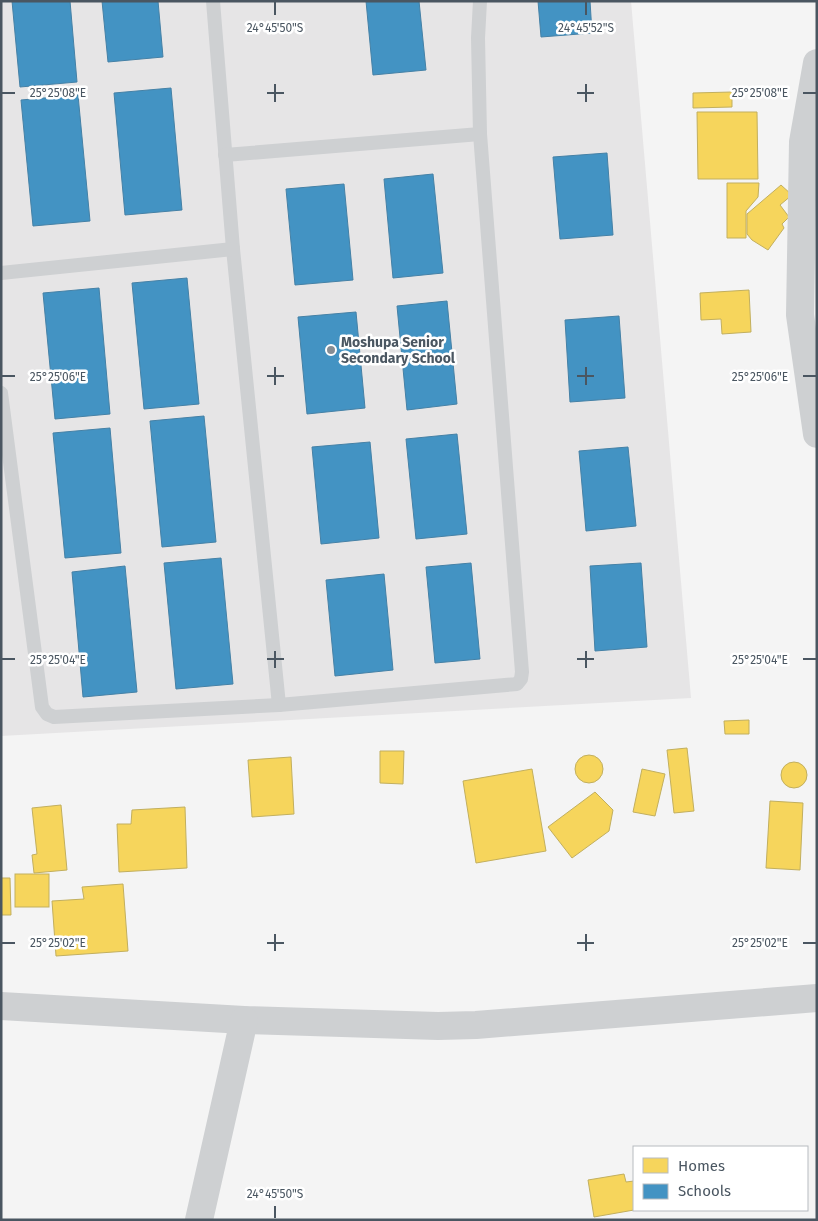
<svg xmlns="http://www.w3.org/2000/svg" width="818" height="1221" font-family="'Fira Sans',sans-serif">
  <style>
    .education { fill: #e6e5e6 }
    .homes { fill: #f6d55c; stroke: #c2af5e }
    .schools { fill: #4393c3; stroke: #4581a6 }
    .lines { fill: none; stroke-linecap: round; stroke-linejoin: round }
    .lane { stroke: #ced0d2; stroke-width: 14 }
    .street { stroke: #ced0d2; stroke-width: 28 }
    .ticks { fill: none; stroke: #4a5661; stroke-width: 2 }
    .poi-dot { fill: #868d94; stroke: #fff; stroke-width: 2 }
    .labels { text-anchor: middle; stroke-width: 5; stroke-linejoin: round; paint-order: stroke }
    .poi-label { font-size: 14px; font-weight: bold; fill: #4a5661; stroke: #fff; text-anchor: start }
    .ticks-label { font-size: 12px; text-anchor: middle; fill: #4a5661; stroke: #fff; stroke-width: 5; stroke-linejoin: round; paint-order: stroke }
  </style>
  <rect width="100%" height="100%" fill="#f4f4f4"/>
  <path class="education" d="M 1,1 L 631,1 L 691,698 L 1,736 Z"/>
  <g class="homes">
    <path d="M 732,92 L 732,107 L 693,108 L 693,93 Z"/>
    <path d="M 697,112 L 757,112 L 758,179 L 698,179 Z"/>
    <path d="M 727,183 L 759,183 L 758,197 L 746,211 L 746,238 L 727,238 Z"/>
    <path d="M 781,185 L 792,195 L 780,205 L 789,217 L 782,224 L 784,228 L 768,250 L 752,240 L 747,234 L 747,214 Z"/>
    <path d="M 749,290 L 751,332 L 722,334 L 721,319 L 701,320 L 700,293 Z"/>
    <path d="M 749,720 L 749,734 L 725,734 L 724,721 Z"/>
    <path d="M 687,748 L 694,811 L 674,813 L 667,750 Z"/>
    <path d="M 380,751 L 404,751 L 403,784 L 380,783 Z"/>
    <circle cx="589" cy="769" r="14"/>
    <path d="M 291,757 L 294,814 L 252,817 L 248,760 Z"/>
    <circle cx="794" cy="775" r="13"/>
    <path d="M 532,769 L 546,851 L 476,863 L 463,781 Z"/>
    <path d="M 642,769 L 665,774 L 655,816 L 633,812 Z"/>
    <path d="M 595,792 L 613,810 L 609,831 L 572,858 L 548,827 Z"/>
    <path d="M 770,801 L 803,803 L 800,870 L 766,868 Z"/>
    <path d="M 61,805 L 67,870 L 34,873 L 32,855 L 37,854 L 32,808 Z"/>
    <path d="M 185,807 L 187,868 L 119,872 L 117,824 L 131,824 L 132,810 Z"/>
    <rect x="15" y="874" width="34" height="33"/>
    <path d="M 1,878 L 10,878 L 11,915 L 1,915 Z"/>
    <path d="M 123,884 L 128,951 L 56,956 L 52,901 L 84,899 L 82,887 Z"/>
    <path d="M 624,1174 L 626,1182 L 634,1181 L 634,1210 L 594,1217 L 588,1180 Z"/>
  </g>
  <g class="schools">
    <path d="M 12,1 L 70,1 L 77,82 L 20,87 Z"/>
    <path d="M 102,1 L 158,1 L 163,57 L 108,62 Z"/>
    <path d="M 366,1 L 419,1 L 426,70 L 373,75 Z"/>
    <path d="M 538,1 L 590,1 L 592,33 L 541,37 Z"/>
    <path d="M 171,88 L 182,210 L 125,215 L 114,93 Z"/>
    <path d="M 78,95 L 90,221 L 33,226 L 21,100 Z"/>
    <path d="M 607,153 L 613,235 L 560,239 L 553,157 Z"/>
    <path d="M 433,174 L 443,273 L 393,278 L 384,179 Z"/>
    <path d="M 344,184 L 353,280 L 295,285 L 286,189 Z"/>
    <path d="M 187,278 L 199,404 L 144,409 L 132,283 Z"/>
    <path d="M 99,288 L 110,414 L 55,419 L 43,293 Z"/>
    <path d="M 447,301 L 457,404 L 407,410 L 397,306 Z"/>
    <path d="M 356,312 L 365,408 L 307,414 L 298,317 Z"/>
    <path d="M 619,316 L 625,398 L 570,402 L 565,320 Z"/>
    <path d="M 204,416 L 216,542 L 162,547 L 150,421 Z"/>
    <path d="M 110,428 L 121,553 L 65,558 L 53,433 Z"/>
    <path d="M 457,434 L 467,534 L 416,539 L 406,439 Z"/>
    <path d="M 370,442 L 379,538 L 321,544 L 312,447 Z"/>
    <path d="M 628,447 L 636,526 L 586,531 L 579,451 Z"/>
    <path d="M 221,558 L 233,684 L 176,689 L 164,563 Z"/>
    <path d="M 471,563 L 480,659 L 435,663 L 426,567 Z"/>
    <path d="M 641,563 L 647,647 L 595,651 L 590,566 Z"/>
    <path d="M 125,566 L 137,692 L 83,697 L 72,572 Z"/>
    <path d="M 384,574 L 393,670 L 335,676 L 326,580 Z"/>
  </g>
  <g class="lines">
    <g class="lane">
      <path d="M 213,1 L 233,249 L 279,705"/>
      <path d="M 225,155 L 480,134"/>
      <path d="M 1,273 L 233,249"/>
      <path d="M 1,393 L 42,707 L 47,714 L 54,717 L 279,705 L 517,684 L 521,679 L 522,672 L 480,134 L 478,38 L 480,1"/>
    </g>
    <g class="street">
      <path d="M 817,63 L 803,142 L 800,315 L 817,434"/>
      <path d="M 1,1006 L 244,1020 L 438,1026 L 476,1025 L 817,998"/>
      <path d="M 199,1220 L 244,1020"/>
    </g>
  </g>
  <path class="ticks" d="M 275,2 L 275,15M 586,2 L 586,15M 275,84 L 275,102M 586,84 L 586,102M 2,93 L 15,93M 267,93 L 284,93M 577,93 L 594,93M 803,93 L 816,93M 275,367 L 275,385M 586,367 L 586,385M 2,376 L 15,376M 267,376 L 284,376M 577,376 L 594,376M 803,376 L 816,376M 275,651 L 275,668M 586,651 L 586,668M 2,659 L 15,659M 267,659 L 284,659M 577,659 L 594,659M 803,659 L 816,659M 275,934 L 275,951M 586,934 L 586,951M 2,943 L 15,943M 267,943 L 284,943M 577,943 L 594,943M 803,943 L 816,943M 275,1206 L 275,1218"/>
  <circle class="poi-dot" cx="331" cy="350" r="5"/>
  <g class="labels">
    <g class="poi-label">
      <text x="341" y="347">Moshupa Senior<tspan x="341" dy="16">Secondary School</tspan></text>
    </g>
  </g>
  <g class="ticks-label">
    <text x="275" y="32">24°45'50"S</text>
    <text x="586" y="32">24°45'52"S</text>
    <text x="760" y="97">25°25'08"E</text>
    <text x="58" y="97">25°25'08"E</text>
    <text x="760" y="381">25°25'06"E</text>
    <text x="58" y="381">25°25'06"E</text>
    <text x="760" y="664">25°25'04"E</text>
    <text x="58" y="664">25°25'04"E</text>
    <text x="760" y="947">25°25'02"E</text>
    <text x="58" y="947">25°25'02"E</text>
    <text x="275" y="1198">24°45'50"S</text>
  </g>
  <rect width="818" height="1221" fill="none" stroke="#4a5661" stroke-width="5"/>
  <rect x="633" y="1146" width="175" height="65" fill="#ffffff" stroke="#b7bbc0"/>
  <rect x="643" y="1158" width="25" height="15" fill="#f6d55c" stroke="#b7bbc0"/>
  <text x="678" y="1171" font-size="15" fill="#4a5661">Homes</text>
  <rect x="643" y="1184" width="25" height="15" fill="#4393c3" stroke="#b7bbc0"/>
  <text x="678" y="1196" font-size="15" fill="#4a5661">Schools</text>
</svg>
